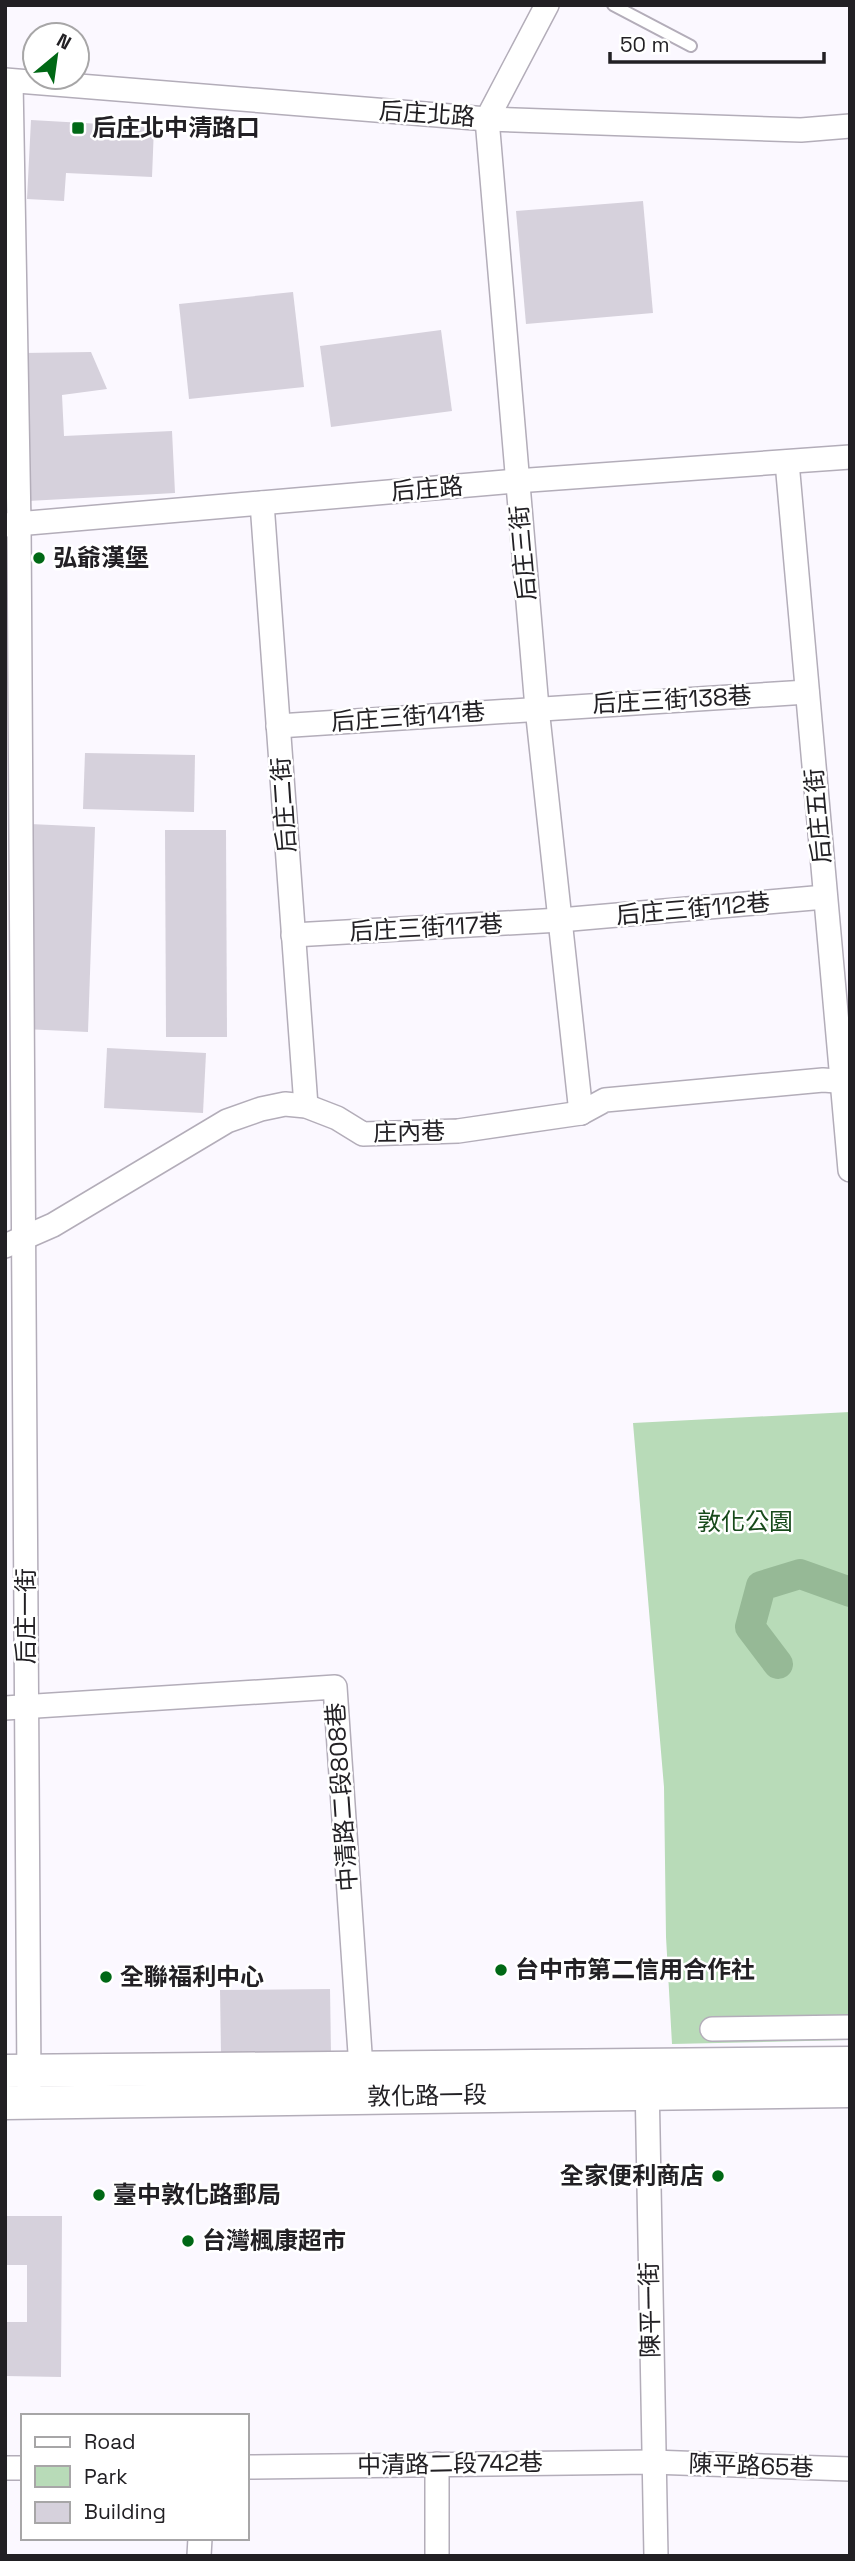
<svg xmlns="http://www.w3.org/2000/svg" width="855" height="2561" font-family="'Space Grotesk','Noto Sans TC',sans-serif">
  <style>
    .green { fill: #b8dbb8 }
    .lines { fill: none; stroke-linecap: round; stroke-linejoin: round }
    .canal { stroke: #96b996; stroke-width: 30 }
    .building { fill: #d6d1dc }
    .lane-casing { stroke: #b3adb9; stroke-width: 14 }
    .street-casing { stroke: #b3adb9; stroke-width: 26 }
    .secondary-casing { stroke: #b3adb9; stroke-width: 35 }
    .lane { stroke: #fff; stroke-width: 10 }
    .street { stroke: #fff; stroke-width: 23 }
    .secondary { stroke: #fff; stroke-width: 32 }
    .poi-dot { fill: #006815; stroke: #fff; stroke-width: 2.5 }
    .labels { text-anchor: middle; stroke-width: 5; stroke-linejoin: round; paint-order: stroke }
    .street-label { font-size: 24px; fill: #222024; stroke: #fff }
    .poi-label { font-size: 24px; font-weight: bold; fill: #222024; stroke: #fff; text-anchor: start }
    .park-label { font-size: 24px; fill: #174a1b; stroke: #fff }
  </style>
  <rect width="100%" height="100%" fill="#fbf8ff"/>
  <path class="green" d="M 850,1412 L 850,2040 L 672,2044 L 666,1937 L 664,1787 L 633,1423 Z"/>
  <g class="lines">
    <path class="canal" d="M 778,1664 L 750,1627 L 761,1586 L 800,1574 L 850,1592"/>
  </g>
  <g class="building">
    <path d="M 31,120 L 154,127 L 152,177 L 66,173 L 64,201 L 27,199 Z"/>
    <path d="M 643,201 L 653,313 L 526,324 L 516,211 Z"/>
    <path d="M 293,292 L 304,387 L 189,399 L 179,304 Z"/>
    <path d="M 441,330 L 452,411 L 331,427 L 320,346 Z"/>
    <path d="M 91,352 L 107,389 L 62,395 L 64,436 L 172,431 L 175,493 L 28,501 L 23,353 Z"/>
    <path d="M 85,753 L 195,755 L 194,812 L 83,809 Z"/>
    <path d="M 30,824 L 95,827 L 88,1032 L 24,1029 Z"/>
    <path d="M 165,830 L 226,830 L 227,1037 L 166,1037 Z"/>
    <path d="M 107,1048 L 206,1053 L 203,1113 L 104,1108 Z"/>
    <path d="M 330,1989 L 331,2052 L 221,2053 L 220,1990 Z"/>
    <path d="M 5,2216 L 62,2216 L 61,2377 L 5,2376 L 5,2322 L 27,2322 L 27,2265 L 5,2265 Z"/>
  </g>
  <g class="lines">
    <g class="lane-casing">
      <path id="lane" d="M 613,5 L 691,46"/>
    </g>
    <g class="street-casing">
      <g id="street">
        <path d="M 547,5 L 487,119 L 537,708 L 581,1113"/>
        <path d="M 5,80 L 487,119 L 801,130 L 850,126"/>
        <path d="M 11,81 L 19,524 L 29,2086"/>
        <path d="M 787,462 L 850,1170"/>
        <path d="M 262,503 L 306,1106"/>
        <path d="M 5,525 L 516,481 L 850,457"/>
        <path d="M 278,726 L 807,692"/>
        <path d="M 293,935 L 560,920 L 825,897"/>
        <path d="M 5,1246 L 53,1225 L 227,1121 L 261,1109 L 285,1104 L 306,1106 L 337,1118 L 363,1134 L 458,1131 L 581,1113 L 605,1100 L 823,1080 L 850,1082"/>
        <path d="M 5,1708 L 335,1687 L 361,2068"/>
        <path d="M 712,2029 L 850,2027"/>
        <path d="M 647,2080 L 656,2556"/>
        <path d="M 437,2464 L 437,2556"/>
        <path d="M 247,2467 L 652,2462 L 850,2469"/>
        <path d="M 5,2468 L 23,2468"/>
        <path d="M 199,2556 L 200,2538"/>
      </g>
    </g>
    <g class="secondary-casing">
      <g id="secondary">
        <path d="M 5,2071 L 850,2063"/>
        <path d="M 5,2103 L 850,2091"/>
      </g>
    </g>
    <use href="#lane" class="lane"/>
    <use href="#street" class="street"/>
    <use href="#secondary" class="secondary"/>
  </g>
  <g class="poi-dot">
    <rect x="71" y="121" width="14" height="14" rx="3.5"/>
    <circle cx="39" cy="558" r="7"/>
    <circle cx="501" cy="1970" r="7"/>
    <circle cx="106" cy="1977" r="7"/>
    <circle cx="718" cy="2176" r="7"/>
    <circle cx="99" cy="2195" r="7"/>
    <circle cx="188" cy="2241" r="7"/>
  </g>
  <g class="labels">
    <g class="street-label">
      <text transform="translate(427 114) rotate(4)" y="8">后庄北路</text>
      <text transform="translate(427 489) rotate(-5)" y="8">后庄路</text>
      <text transform="translate(523 553) rotate(-95)" y="8">后庄三街</text>
      <text transform="translate(672 700) rotate(-3)" y="8">后庄三街138巷</text>
      <text transform="translate(408 717) rotate(-4)" y="8">后庄三街141巷</text>
      <text transform="translate(284 805) rotate(-94)" y="8">后庄二街</text>
      <text transform="translate(818 816) rotate(-95)" y="8">后庄五街</text>
      <text transform="translate(693 909) rotate(-5)" y="8">后庄三街112巷</text>
      <text transform="translate(426 928) rotate(-3)" y="8">后庄三街117巷</text>
      <text transform="translate(409 1132) rotate(-1)" y="8">庄內巷</text>
      <text transform="translate(26 1616) rotate(-90)" y="8">后庄一街</text>
      <text transform="translate(342 1797) rotate(-94)" y="8">中清路二段808巷</text>
      <text transform="translate(427 2096) rotate(-1)" y="8">敦化路一段</text>
      <text transform="translate(650 2310) rotate(-91)" y="8">陳平一街</text>
      <text transform="translate(450 2464) rotate(-1)" y="8">中清路二段742巷</text>
      <text transform="translate(751 2466) rotate(2)" y="8">陳平路65巷</text>
    </g>
    <g class="poi-label">
      <text x="92" y="136">后庄北中清路口</text>
      <text x="53" y="566">弘爺漢堡</text>
      <text x="515" y="1978">台中市第二信用合作社</text>
      <text x="120" y="1985">全聯福利中心</text>
      <text x="704" y="2184" text-anchor="end">全家便利商店</text>
      <text x="113" y="2203">臺中敦化路郵局</text>
      <text x="202" y="2249">台灣楓康超市</text>
    </g>
    <g class="park-label">
      <text x="745" y="1530">敦化公園</text>
    </g>
  </g>
  <rect width="855" height="2561" fill="none" stroke="#222024" stroke-width="14"/>
  <rect x="21" y="2414" width="228" height="126" fill="#ffffff" stroke="#a7a6a7" stroke-width="2"/>
  <rect x="35" y="2437" width="35" height="10" fill="#ffffff" stroke="#a7a6a7" stroke-width="2"/>
  <text x="84" y="2449" font-size="21" fill="#222024">Road</text>
  <rect x="35" y="2466" width="35" height="21" fill="#b8dbb8" stroke="#a7a6a7" stroke-width="2"/>
  <text x="84" y="2484" font-size="21" fill="#222024">Park</text>
  <rect x="35" y="2502" width="35" height="21" fill="#d6d1dc" stroke="#a7a6a7" stroke-width="2"/>
  <text x="84" y="2519" font-size="21" fill="#222024">Building</text>
  <g transform="translate(56 56) rotate(29)"><circle r="33" fill="#ffffff" stroke="#a7a6a7" stroke-width="2"/>
  <path d="M0-5L12 26L0 18L-12 26Z" fill="#006815"/>
  <text y="-10" font-size="19" font-weight="bold" text-anchor="middle" fill="#222024">N</text>
  </g>
  <path d="M610 52v10h214v-10" fill="none" stroke="#222024" stroke-width="3.5"/>
  <text x="620" y="52" font-size="21" fill="#222024" stroke="#ffffff" stroke-width="5" paint-order="stroke">50 m</text>
</svg>
